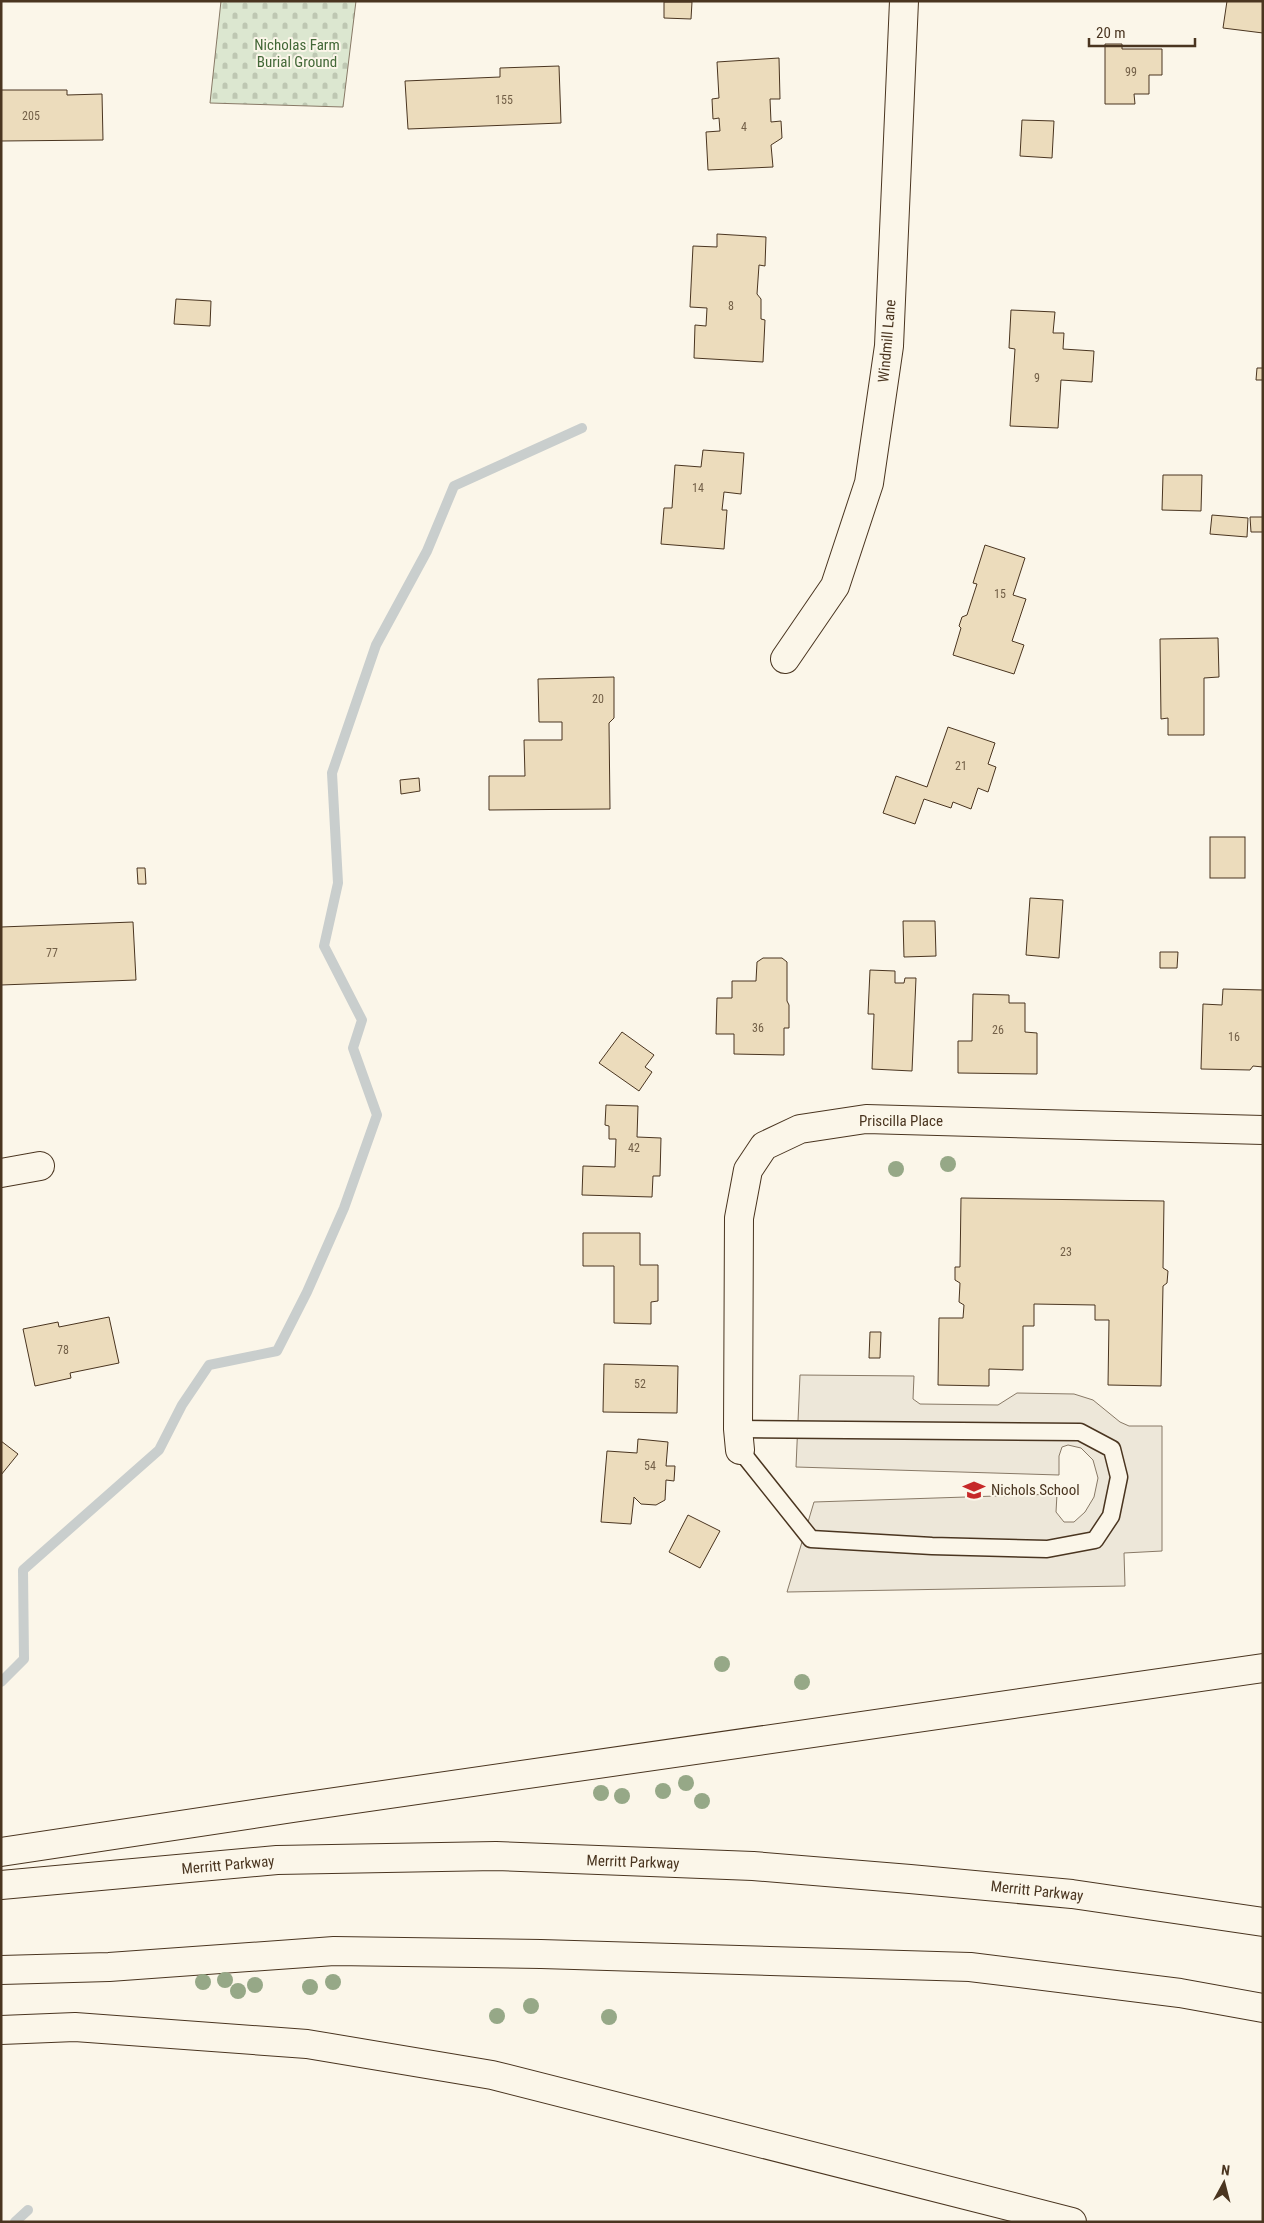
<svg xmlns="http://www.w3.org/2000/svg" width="1264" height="2223" font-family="'Roboto Condensed',sans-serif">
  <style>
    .cemetery { fill: url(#cemetery-stones); stroke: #887966 }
    .parking { fill: #ede7d9; stroke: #887966 }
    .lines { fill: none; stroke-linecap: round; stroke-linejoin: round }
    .stream { stroke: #c9cecd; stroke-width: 10 }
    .building { fill: #ecdcbc; stroke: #4a3520 }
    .lane-casing { stroke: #4a3520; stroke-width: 19 }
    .street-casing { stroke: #4a3520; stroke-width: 30 }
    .highway-casing { stroke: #4a3520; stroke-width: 30 }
    .lane { stroke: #fbf6e9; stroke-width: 16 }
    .street { stroke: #fbf6e9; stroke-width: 28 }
    .highway { stroke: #fbf6e9; stroke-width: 28 }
    .tree { fill: #96a887 }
    .labels { text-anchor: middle; stroke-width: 4; stroke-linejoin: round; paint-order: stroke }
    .number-label { font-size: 12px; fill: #725f47 }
    .park-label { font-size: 15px; fill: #436837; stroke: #fbf6e9 }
    .street-label { font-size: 15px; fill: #4a3520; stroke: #fbf6e9 }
    .poi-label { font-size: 15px; fill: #4a3520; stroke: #fbf6e9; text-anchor: start }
  </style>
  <defs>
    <pattern id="cemetery-stones" width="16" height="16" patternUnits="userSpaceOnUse" patternTransform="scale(1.25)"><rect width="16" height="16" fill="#dce7d0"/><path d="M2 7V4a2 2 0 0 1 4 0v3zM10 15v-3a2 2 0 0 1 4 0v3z" fill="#bec7b2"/></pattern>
  </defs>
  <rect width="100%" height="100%" fill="#fbf6e9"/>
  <path class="cemetery" d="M 221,1 L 356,1 L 343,107 L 210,103 Z"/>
  <path class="parking" d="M 800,1375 L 914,1376 L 913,1399 L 920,1404 L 998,1405 L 1017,1393 L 1074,1394 L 1093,1400 L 1120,1422 L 1129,1426 L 1162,1426 L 1162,1551 L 1124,1553 L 1125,1586 L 787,1592 L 814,1502 L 1057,1494 L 1056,1512 L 1064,1522 L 1074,1522 L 1085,1512 L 1094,1497 L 1098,1478 L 1093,1460 L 1081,1448 L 1068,1445 L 1062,1447 L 1059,1456 L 1059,1475 L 796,1467 Z"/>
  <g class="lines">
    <g class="stream">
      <path d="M 1,1682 L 24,1659 L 23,1570 L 159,1450 L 182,1405 L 209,1365 L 277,1351 L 307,1292 L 344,1208 L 377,1115 L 353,1048 L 362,1020 L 324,946 L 338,883 L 332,773 L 376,645 L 427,551 L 454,486 L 582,428"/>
      <path d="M 15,2222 L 28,2210"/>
    </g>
  </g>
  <g class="building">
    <path d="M 1227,1 L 1263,1 L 1263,33 L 1223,28 Z"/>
    <path d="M 664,2 L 692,2 L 691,19 L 664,18 Z"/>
    <path d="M 1105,44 L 1122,44 L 1122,49 L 1162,49 L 1162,75 L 1149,75 L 1149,94 L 1134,94 L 1135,104 L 1105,104 Z"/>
    <path d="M 779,58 L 780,99 L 770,99 L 771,122 L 781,121 L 782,138 L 771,145 L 773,167 L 708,170 L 706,132 L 720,131 L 719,118 L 713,119 L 712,99 L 719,98 L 717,62 Z"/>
    <path d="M 559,66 L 561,123 L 408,129 L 405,81 L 500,77 L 500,68 Z"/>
    <path d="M 1,90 L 67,90 L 67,95 L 102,94 L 103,140 L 1,141 Z"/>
    <path d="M 1022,120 L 1054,121 L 1052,158 L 1020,156 Z"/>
    <path d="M 717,234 L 766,237 L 765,266 L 759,265 L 757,294 L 761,299 L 761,319 L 765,320 L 763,362 L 694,358 L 695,325 L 706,326 L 707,308 L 690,307 L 693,246 L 717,247 Z"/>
    <path d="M 176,299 L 211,301 L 210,326 L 174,324 Z"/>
    <path d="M 1011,310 L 1055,312 L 1053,333 L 1064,333 L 1063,349 L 1094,351 L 1092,382 L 1061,380 L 1058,428 L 1010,426 L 1015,349 L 1009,348 Z"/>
    <path d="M 1257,368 L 1263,368 L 1263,380 L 1256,380 Z"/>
    <path d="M 703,450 L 744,453 L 741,494 L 724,492 L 722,510 L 727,510 L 724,549 L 661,544 L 664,508 L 672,508 L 675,465 L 701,467 Z"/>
    <path d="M 1163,475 L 1202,475 L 1201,511 L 1162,510 Z"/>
    <path d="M 1212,515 L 1248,518 L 1247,537 L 1210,534 Z"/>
    <path d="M 1250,517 L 1263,517 L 1263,532 L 1251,532 Z"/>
    <path d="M 985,545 L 1025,558 L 1013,595 L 1026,599 L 1012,641 L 1024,645 L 1014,674 L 953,655 L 961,628 L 959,626 L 962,617 L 967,615 L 977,584 L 973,583 Z"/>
    <path d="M 1218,638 L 1219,677 L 1204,678 L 1204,735 L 1168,735 L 1168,718 L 1161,719 L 1160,639 Z"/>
    <path d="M 614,677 L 614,718 L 609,723 L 610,809 L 489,810 L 489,776 L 525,776 L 524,740 L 562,740 L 562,722 L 539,722 L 538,679 Z"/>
    <path d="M 948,727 L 995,743 L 988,764 L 996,767 L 988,792 L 978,788 L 971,809 L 953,802 L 951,808 L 924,799 L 915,824 L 883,813 L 896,776 L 927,787 Z"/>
    <path d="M 419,778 L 420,791 L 401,794 L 400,780 Z"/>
    <rect x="1210" y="837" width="35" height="41"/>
    <path d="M 137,868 L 145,868 L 146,884 L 138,884 Z"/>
    <path d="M 1030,898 L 1063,900 L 1059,958 L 1026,955 Z"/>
    <path d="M 903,921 L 935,921 L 936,956 L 904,957 Z"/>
    <path d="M 133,922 L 136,980 L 1,985 L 1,927 Z"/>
    <path d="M 1160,952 L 1178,952 L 1177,968 L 1160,968 Z"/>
    <path d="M 763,958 L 782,958 L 787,962 L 787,1001 L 789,1005 L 789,1028 L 784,1028 L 784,1055 L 734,1054 L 734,1034 L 716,1034 L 717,998 L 732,998 L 732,981 L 756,981 L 757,962 Z"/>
    <path d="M 870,970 L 895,971 L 895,983 L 904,983 L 905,978 L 916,978 L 912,1071 L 872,1069 L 874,1014 L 868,1014 Z"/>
    <path d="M 1223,989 L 1263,990 L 1263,1067 L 1253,1066 L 1250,1070 L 1201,1069 L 1203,1004 L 1222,1005 Z"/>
    <path d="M 973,994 L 1009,995 L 1009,1003 L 1025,1003 L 1025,1032 L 1037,1033 L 1037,1074 L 958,1073 L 958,1041 L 972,1041 Z"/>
    <path d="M 622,1032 L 654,1055 L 645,1067 L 652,1072 L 639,1091 L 599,1063 Z"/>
    <path d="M 606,1105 L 638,1106 L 637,1137 L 661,1138 L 660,1176 L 653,1176 L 652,1197 L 582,1195 L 583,1166 L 615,1167 L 616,1139 L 609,1139 L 609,1126 L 605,1125 Z"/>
    <path d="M 961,1198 L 1164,1201 L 1163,1268 L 1168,1271 L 1167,1283 L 1163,1286 L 1161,1386 L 1108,1385 L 1109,1320 L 1095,1320 L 1095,1305 L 1034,1304 L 1034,1326 L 1023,1326 L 1023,1370 L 989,1369 L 989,1386 L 938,1385 L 939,1318 L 963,1318 L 964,1305 L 959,1302 L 960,1283 L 955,1280 L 955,1267 L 960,1267 Z"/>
    <path d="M 583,1233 L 640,1233 L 640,1265 L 658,1265 L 658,1301 L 651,1302 L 651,1324 L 614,1323 L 614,1266 L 583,1266 Z"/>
    <path d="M 109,1317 L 119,1363 L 70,1373 L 71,1378 L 35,1386 L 23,1329 L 58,1322 L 59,1327 Z"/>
    <path d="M 870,1332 L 881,1332 L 880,1358 L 869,1358 Z"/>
    <path d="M 604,1364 L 678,1366 L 677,1413 L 603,1412 Z"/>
    <path d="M 638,1439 L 668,1442 L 666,1466 L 675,1466 L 674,1481 L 666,1480 L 665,1500 L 656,1505 L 641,1504 L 634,1497 L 631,1524 L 601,1522 L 607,1451 L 637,1453 Z"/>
    <path d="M 1,1441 L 18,1454 L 1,1475 Z"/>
    <path d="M 688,1515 L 720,1531 L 700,1568 L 669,1552 Z"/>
  </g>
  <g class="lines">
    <g class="lane-casing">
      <path id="lane" d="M 738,1429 L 1080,1432 L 1112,1449 L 1119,1477 L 1111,1516 L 1095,1540 L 1047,1549 L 932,1546 L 811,1539 L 740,1450"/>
    </g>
    <g class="street-casing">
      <g id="street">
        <path d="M 785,659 L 835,586 L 869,483 L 889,346 L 904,1"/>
        <path d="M 1,1173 L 40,1166"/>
        <path d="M 740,1450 L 738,1429 L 739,1218 L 748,1170 L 764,1146 L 800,1129 L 866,1119 L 1263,1130"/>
      </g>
    </g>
    <g class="highway-casing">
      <g id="highway">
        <path d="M 1,1852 L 293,1808 L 1263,1668"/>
        <path d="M 1,1885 L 277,1860 L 496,1856 L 753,1866 L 910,1879 L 1072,1894 L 1263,1922"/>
        <path d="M 1,1970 L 109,1967 L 334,1951 L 541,1954 L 970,1967 L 1180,1993 L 1263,2008"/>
        <path d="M 1,2030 L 75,2027 L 307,2044 L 492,2075 L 1072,2222"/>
      </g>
    </g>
    <use href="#lane" class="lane"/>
    <use href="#street" class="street"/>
    <use href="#highway" class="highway"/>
  </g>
  <g class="tree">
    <circle cx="948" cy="1164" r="8"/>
    <circle cx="896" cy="1169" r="8"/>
    <circle cx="722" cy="1664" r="8"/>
    <circle cx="802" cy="1682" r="8"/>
    <circle cx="686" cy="1783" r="8"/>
    <circle cx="663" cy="1791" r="8"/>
    <circle cx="601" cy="1793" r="8"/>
    <circle cx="622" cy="1796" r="8"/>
    <circle cx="702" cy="1801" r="8"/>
    <circle cx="225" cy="1980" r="8"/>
    <circle cx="203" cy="1982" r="8"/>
    <circle cx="333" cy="1982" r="8"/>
    <circle cx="255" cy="1985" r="8"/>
    <circle cx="310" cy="1987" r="8"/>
    <circle cx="238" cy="1991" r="8"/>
    <circle cx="531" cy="2006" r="8"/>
    <circle cx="497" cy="2016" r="8"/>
    <circle cx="609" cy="2017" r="8"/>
  </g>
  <defs>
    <g id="school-bare" transform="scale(1.725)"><path d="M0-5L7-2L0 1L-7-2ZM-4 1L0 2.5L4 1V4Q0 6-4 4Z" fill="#c62828" stroke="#fbf6e9" stroke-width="2.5" paint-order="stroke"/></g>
  </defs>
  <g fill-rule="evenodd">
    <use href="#school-bare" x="974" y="1490"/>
  </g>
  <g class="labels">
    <g class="number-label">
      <text x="1131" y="76">99</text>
      <text x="504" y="104">155</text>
      <text x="31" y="120">205</text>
      <text x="744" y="131">4</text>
      <text x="731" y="310">8</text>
      <text x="1037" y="382">9</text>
      <text x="698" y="492">14</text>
      <text x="1000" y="598">15</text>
      <text x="598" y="703">20</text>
      <text x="961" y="770">21</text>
      <text x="52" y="957">77</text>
      <text x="758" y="1032">36</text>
      <text x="998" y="1034">26</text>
      <text x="1234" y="1041">16</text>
      <text x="634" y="1152">42</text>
      <text x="1066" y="1256">23</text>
      <text x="63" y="1354">78</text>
      <text x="640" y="1388">52</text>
      <text x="650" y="1470">54</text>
    </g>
    <g class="park-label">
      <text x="297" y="50">Nicholas Farm<tspan x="297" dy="17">Burial Ground</tspan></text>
    </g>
    <g class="street-label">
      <text transform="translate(887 341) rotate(-85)" y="5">Windmill Lane</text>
      <text x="901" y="1126">Priscilla Place</text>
      <text transform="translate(633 1862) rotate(2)" y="5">Merritt Parkway</text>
      <text transform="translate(228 1865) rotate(-5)" y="5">Merritt Parkway</text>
      <text transform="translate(1037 1891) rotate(6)" y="5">Merritt Parkway</text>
    </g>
    <g class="poi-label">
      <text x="991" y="1495">Nichols School</text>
    </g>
  </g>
  <rect width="1264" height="2223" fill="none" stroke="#4a3520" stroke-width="5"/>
  <g transform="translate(1224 2183) rotate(7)" stroke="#fbf6e9" stroke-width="4" paint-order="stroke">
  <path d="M0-4L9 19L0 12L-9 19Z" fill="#4a3520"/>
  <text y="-8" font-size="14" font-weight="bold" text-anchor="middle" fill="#4a3520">N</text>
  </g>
  <path d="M1089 38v8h106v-8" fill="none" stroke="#4a3520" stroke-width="2.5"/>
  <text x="1096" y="38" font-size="15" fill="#4a3520" stroke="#fbf6e9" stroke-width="4" paint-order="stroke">20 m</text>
</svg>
